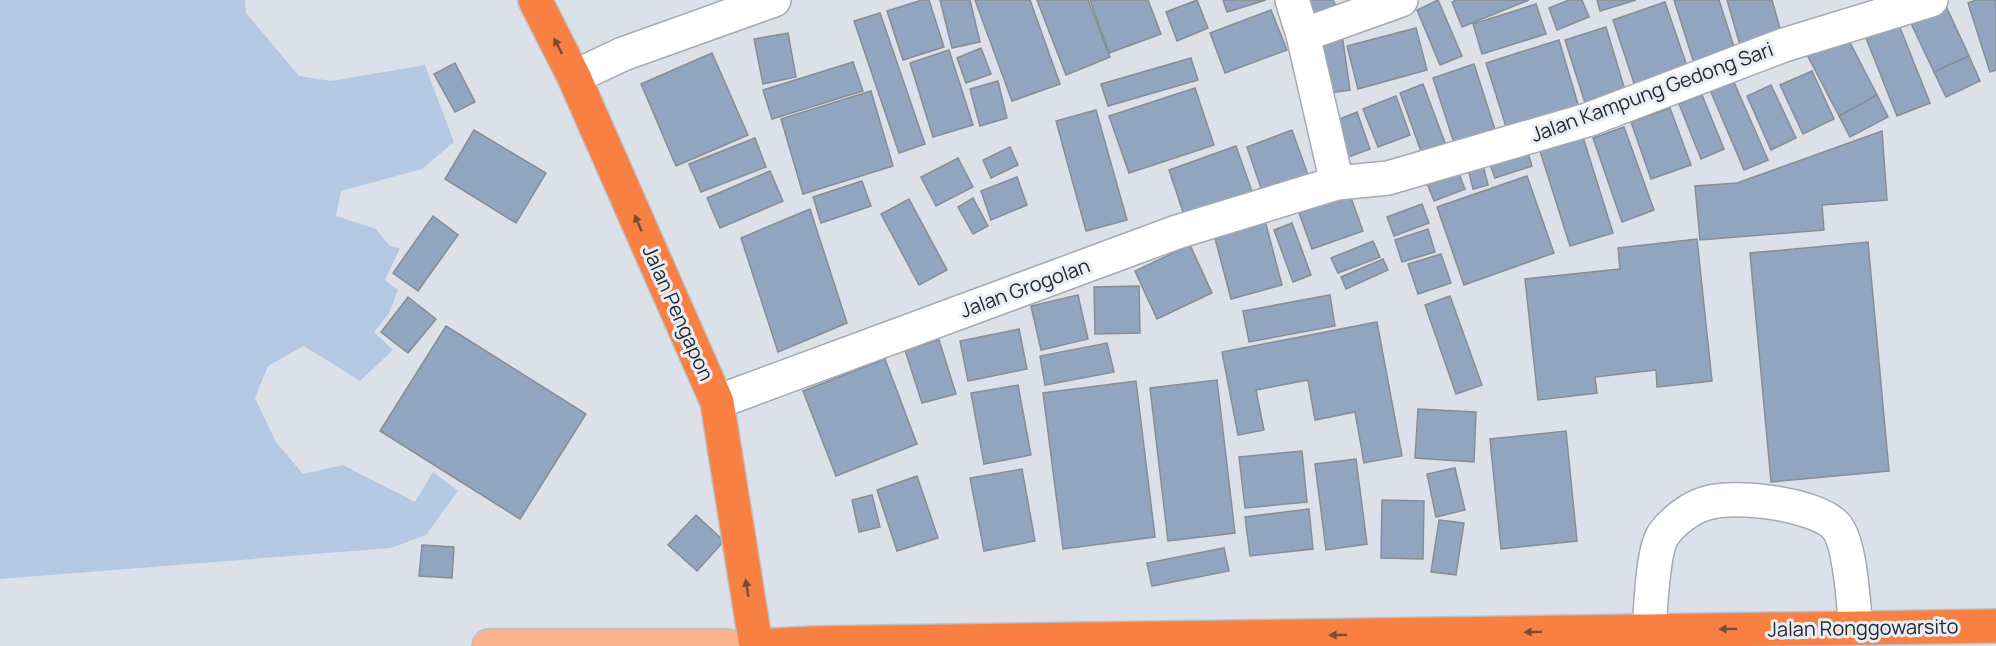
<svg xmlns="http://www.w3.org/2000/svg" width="1996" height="646" font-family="Manrope,sans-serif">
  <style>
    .water { fill: #b4c8e4 }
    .building { fill: #91a4c0; stroke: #888d93; stroke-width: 1.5 }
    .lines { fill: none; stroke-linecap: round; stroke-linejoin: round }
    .minor-casing { stroke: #a5aab1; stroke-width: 36 }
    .major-casing { stroke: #bebfc0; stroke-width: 36 }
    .highway-casing { stroke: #bebfc0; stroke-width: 36 }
    .minor { stroke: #fff; stroke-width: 33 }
    .major { stroke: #fbb38e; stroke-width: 33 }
    .highway { stroke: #f98043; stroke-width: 33 }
    .oneway { fill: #7b4c35 }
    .labels { text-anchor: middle; stroke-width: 6; stroke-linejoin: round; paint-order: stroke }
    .street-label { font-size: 20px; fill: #27292c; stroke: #e9eef6 }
  </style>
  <rect width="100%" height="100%" fill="#dce1e9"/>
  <path class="water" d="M 0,0 L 245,0 L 246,13 L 299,76 L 331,81 L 425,65 L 454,142 L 422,169 L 341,191 L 336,216 L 376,229 L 390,246 L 400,248 L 385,280 L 398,290 L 389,313 L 374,332 L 393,350 L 360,381 L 304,346 L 268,366 L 255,398 L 276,442 L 303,474 L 343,465 L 415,502 L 433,472 L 458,491 L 426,535 L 391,548 L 0,579 Z"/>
  <g class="building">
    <path d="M 922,0 L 929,0 L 944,47 L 903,60 L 887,11 Z"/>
    <path d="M 940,0 L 970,0 L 980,42 L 952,48 Z"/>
    <path d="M 975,0 L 1030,0 L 1060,84 L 1012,101 Z"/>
    <path d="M 1037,0 L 1088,0 L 1110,57 L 1066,75 Z"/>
    <path d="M 1090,0 L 1148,0 L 1161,34 L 1109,53 Z"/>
    <path d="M 1197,0 L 1208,28 L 1177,41 L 1166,12 Z"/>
    <path d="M 1223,0 L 1266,0 L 1227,12 Z"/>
    <path d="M 1300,0 L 1333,0 L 1341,16 L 1314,29 Z"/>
    <path d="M 1438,0 L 1462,56 L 1440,65 L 1417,10 Z"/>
    <path d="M 1456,0 L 1529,0 L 1462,27 L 1452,2 Z"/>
    <path d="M 1569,0 L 1582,0 L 1589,17 L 1557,30 L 1549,8 Z"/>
    <path d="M 1597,0 L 1636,0 L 1600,11 Z"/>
    <path d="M 1674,0 L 1719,0 L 1735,50 L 1694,63 Z"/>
    <path d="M 1727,0 L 1772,0 L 1781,32 L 1740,45 Z"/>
    <path d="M 1976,0 L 1996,0 L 1996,70 L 1990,72 L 1968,3 Z"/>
    <path d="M 1665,2 L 1689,72 L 1636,89 L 1613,20 Z"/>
    <path d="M 1536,4 L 1546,34 L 1482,54 L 1473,24 Z"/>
    <path d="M 1945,4 L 1969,56 L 1934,72 L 1910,21 Z"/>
    <path d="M 1271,10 L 1287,50 L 1225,73 L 1210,33 Z"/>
    <path d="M 880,13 L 925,144 L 899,153 L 854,21 Z"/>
    <path d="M 1897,20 L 1930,103 L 1897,116 L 1864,33 Z"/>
    <path d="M 1606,27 L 1627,97 L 1587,109 L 1565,40 Z"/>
    <path d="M 1416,28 L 1427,70 L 1358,89 L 1347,46 Z"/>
    <path d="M 1843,29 L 1877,95 L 1839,116 L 1804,49 Z"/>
    <path d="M 788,33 L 796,77 L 763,84 L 754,39 Z"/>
    <path d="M 1342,34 L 1350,90 L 1322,94 L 1315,38 Z"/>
    <path d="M 1559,40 L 1580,111 L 1508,133 L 1486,63 Z"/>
    <path d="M 981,48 L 991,74 L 966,83 L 957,58 Z"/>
    <path d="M 949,50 L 973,125 L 933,137 L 910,63 Z"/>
    <path d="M 712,53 L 748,135 L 676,166 L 641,84 Z"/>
    <path d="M 1969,56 L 1980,81 L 1946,97 L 1934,72 Z"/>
    <path d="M 1191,58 L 1198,80 L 1108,106 L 1101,84 Z"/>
    <path d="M 853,62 L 863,91 L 772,119 L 763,90 Z"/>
    <path d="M 455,63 L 475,102 L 455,112 L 434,74 Z"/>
    <path d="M 1474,64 L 1497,136 L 1456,149 L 1433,78 Z"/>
    <path d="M 1812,71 L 1834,119 L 1803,134 L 1780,85 Z"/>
    <path d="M 1733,80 L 1768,160 L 1744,170 L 1710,90 Z"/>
    <path d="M 998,81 L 1007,118 L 980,126 L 970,89 Z"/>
    <path d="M 1423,84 L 1450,156 L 1426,165 L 1400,93 Z"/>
    <path d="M 1771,85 L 1796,138 L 1771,150 L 1747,96 Z"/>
    <path d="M 1195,88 L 1214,145 L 1129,173 L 1109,116 Z"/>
    <path d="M 871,91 L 893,166 L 803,194 L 781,119 Z"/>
    <path d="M 1702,95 L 1724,149 L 1701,159 L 1679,104 Z"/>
    <path d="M 1877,95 L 1888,117 L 1850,137 L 1839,116 Z"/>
    <path d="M 1396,96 L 1410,135 L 1378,147 L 1363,109 Z"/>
    <path d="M 1670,108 L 1691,165 L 1651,179 L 1631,122 Z"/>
    <path d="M 1096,110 L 1127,220 L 1086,231 L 1056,121 Z"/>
    <path d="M 1357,112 L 1370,149 L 1343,159 L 1330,123 Z"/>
    <path d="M 1624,127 L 1654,210 L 1622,222 L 1593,138 Z"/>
    <path d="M 474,130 L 546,173 L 516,223 L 445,179 Z"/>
    <path d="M 1292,130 L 1308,175 L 1262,191 L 1247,147 Z"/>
    <path d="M 1882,131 L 1887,200 L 1822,205 L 1824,230 L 1700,240 L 1695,186 L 1737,183 Z"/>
    <path d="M 1583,137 L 1613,233 L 1570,246 L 1540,151 Z"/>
    <path d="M 755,138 L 766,167 L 701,192 L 689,164 Z"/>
    <path d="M 1525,143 L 1532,166 L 1495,178 L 1487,156 Z"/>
    <path d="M 1236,146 L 1255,200 L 1187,224 L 1169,170 Z"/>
    <path d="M 1010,147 L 1018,165 L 991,178 L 983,160 Z"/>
    <path d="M 1481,157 L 1488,185 L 1473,189 L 1466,161 Z"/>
    <path d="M 958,158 L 973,187 L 936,206 L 921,177 Z"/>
    <path d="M 1456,166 L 1465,189 L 1434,201 L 1425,178 Z"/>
    <path d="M 770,171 L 783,201 L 720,228 L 707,198 Z"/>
    <path d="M 1527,176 L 1554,253 L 1464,285 L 1437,207 Z"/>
    <path d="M 1017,177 L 1027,205 L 991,220 L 981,191 Z"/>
    <path d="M 862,181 L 871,206 L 821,223 L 813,197 Z"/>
    <path d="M 1346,184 L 1363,231 L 1312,249 L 1295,202 Z"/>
    <path d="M 973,198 L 988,226 L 973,234 L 958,207 Z"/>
    <path d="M 909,199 L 947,270 L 919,285 L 881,214 Z"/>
    <path d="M 1422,204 L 1429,223 L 1394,236 L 1387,217 Z"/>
    <path d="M 810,209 L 847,323 L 778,352 L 741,238 Z"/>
    <path d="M 1263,213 L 1282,285 L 1231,299 L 1212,227 Z"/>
    <path d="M 433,216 L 458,235 L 418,291 L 393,273 Z"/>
    <path d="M 1292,223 L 1311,275 L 1293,282 L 1274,230 Z"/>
    <path d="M 1428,229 L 1435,252 L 1402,262 L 1395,240 Z"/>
    <path d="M 1697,239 L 1712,381 L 1657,387 L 1656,370 L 1595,377 L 1597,393 L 1538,400 L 1525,279 L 1620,269 L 1618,248 Z"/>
    <path d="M 1373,241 L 1380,257 L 1338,273 L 1331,258 Z"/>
    <path d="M 1868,242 L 1889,471 L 1771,482 L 1750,253 Z"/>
    <path d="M 1190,245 L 1212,293 L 1157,319 L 1135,271 Z"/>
    <path d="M 1441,254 L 1451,283 L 1418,294 L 1408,264 Z"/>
    <path d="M 1383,259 L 1388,270 L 1346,289 L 1341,277 Z"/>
    <path d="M 1139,286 L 1140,333 L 1095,334 L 1094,287 Z"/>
    <path d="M 1078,295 L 1088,339 L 1041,350 L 1031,306 Z"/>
    <path d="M 1330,295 L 1335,326 L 1249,342 L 1243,311 Z"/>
    <path d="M 1450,296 L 1482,385 L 1456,394 L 1425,305 Z"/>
    <path d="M 408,297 L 436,319 L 408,353 L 381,332 Z"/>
    <path d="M 1377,322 L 1402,456 L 1364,463 L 1355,412 L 1315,420 L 1308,380 L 1256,390 L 1264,430 L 1238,435 L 1222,352 Z"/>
    <path d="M 446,326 L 586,414 L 520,519 L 380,431 Z"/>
    <path d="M 1019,329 L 1027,369 L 968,381 L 960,341 Z"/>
    <path d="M 939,340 L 956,394 L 922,403 L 905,350 Z"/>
    <path d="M 1107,343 L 1114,372 L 1045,385 L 1040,356 Z"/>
    <path d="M 885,359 L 917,444 L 836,476 L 803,391 Z"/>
    <path d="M 1217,380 L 1235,533 L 1168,541 L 1150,388 Z"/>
    <path d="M 1136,381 L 1155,537 L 1063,549 L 1043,393 Z"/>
    <path d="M 1018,385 L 1031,455 L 984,464 L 971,393 Z"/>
    <path d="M 1418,409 L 1476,412 L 1474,462 L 1415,458 Z"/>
    <path d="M 1566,431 L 1577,541 L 1501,549 L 1490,439 Z"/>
    <path d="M 1302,451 L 1307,502 L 1245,508 L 1239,457 Z"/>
    <path d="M 1356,459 L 1367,544 L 1326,550 L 1315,464 Z"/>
    <path d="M 1455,468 L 1465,510 L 1436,517 L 1427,474 Z"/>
    <path d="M 1022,469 L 1035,541 L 984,551 L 970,478 Z"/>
    <path d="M 917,476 L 938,538 L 897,551 L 877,490 Z"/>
    <path d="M 872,495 L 880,527 L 859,532 L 852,500 Z"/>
    <path d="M 1382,500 L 1424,501 L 1423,559 L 1381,558 Z"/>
    <path d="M 1309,509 L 1313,549 L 1250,556 L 1245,517 Z"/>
    <path d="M 696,515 L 724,541 L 697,571 L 668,545 Z"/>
    <path d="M 1439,520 L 1464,523 L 1456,575 L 1431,572 Z"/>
    <path d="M 422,545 L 454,547 L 452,578 L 419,576 Z"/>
    <path d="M 1224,548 L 1229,571 L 1152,586 L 1147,563 Z"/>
  </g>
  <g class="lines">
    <g class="minor-casing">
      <g id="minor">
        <path d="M 1292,0 L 1303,35 L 1337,183"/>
        <path d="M 1303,35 L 1401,0"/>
        <path d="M 574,77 L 623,54 L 774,0"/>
        <path d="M 717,402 L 1177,232 L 1337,183 L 1388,178 L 1587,120 L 1784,45 L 1931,0"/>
        <path d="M 1649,630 C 1651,608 1652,553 1663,535 C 1672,522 1691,507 1707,503 C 1735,494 1813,504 1835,525 C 1851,541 1853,604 1856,627"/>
      </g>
    </g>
    <g class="major-casing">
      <path id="major" d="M 489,646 L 727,646"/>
    </g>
    <g class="highway-casing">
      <g id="highway">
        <path d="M 535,0 L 574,77 L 717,402 L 756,646"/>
        <path d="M 759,646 L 813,643 L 1996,626"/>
      </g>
    </g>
    <use href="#minor" class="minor"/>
    <use href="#major" class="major"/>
    <use href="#highway" class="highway"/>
  </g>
  <defs><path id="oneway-solid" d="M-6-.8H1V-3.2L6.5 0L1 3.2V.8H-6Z" transform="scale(1.5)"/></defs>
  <g class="oneway">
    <use href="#oneway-solid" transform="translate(558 46) rotate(-117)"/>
    <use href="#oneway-solid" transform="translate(638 223) rotate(-114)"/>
    <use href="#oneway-solid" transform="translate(747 588) rotate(-99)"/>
    <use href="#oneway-solid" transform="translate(1728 629) rotate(179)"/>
    <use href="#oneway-solid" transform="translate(1533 632) rotate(179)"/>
    <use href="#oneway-solid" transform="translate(1338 635) rotate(179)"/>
  </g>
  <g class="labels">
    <g class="street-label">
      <text transform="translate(1652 92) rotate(-20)" y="7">Jalan Kampung Gedong Sari</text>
      <text transform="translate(1025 288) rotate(-20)" y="7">Jalan Grogolan</text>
      <text transform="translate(678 313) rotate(66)" y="7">Jalan Pengapon</text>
      <text transform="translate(1863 628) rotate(-1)" y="7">Jalan Ronggowarsito</text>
    </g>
  </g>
</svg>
